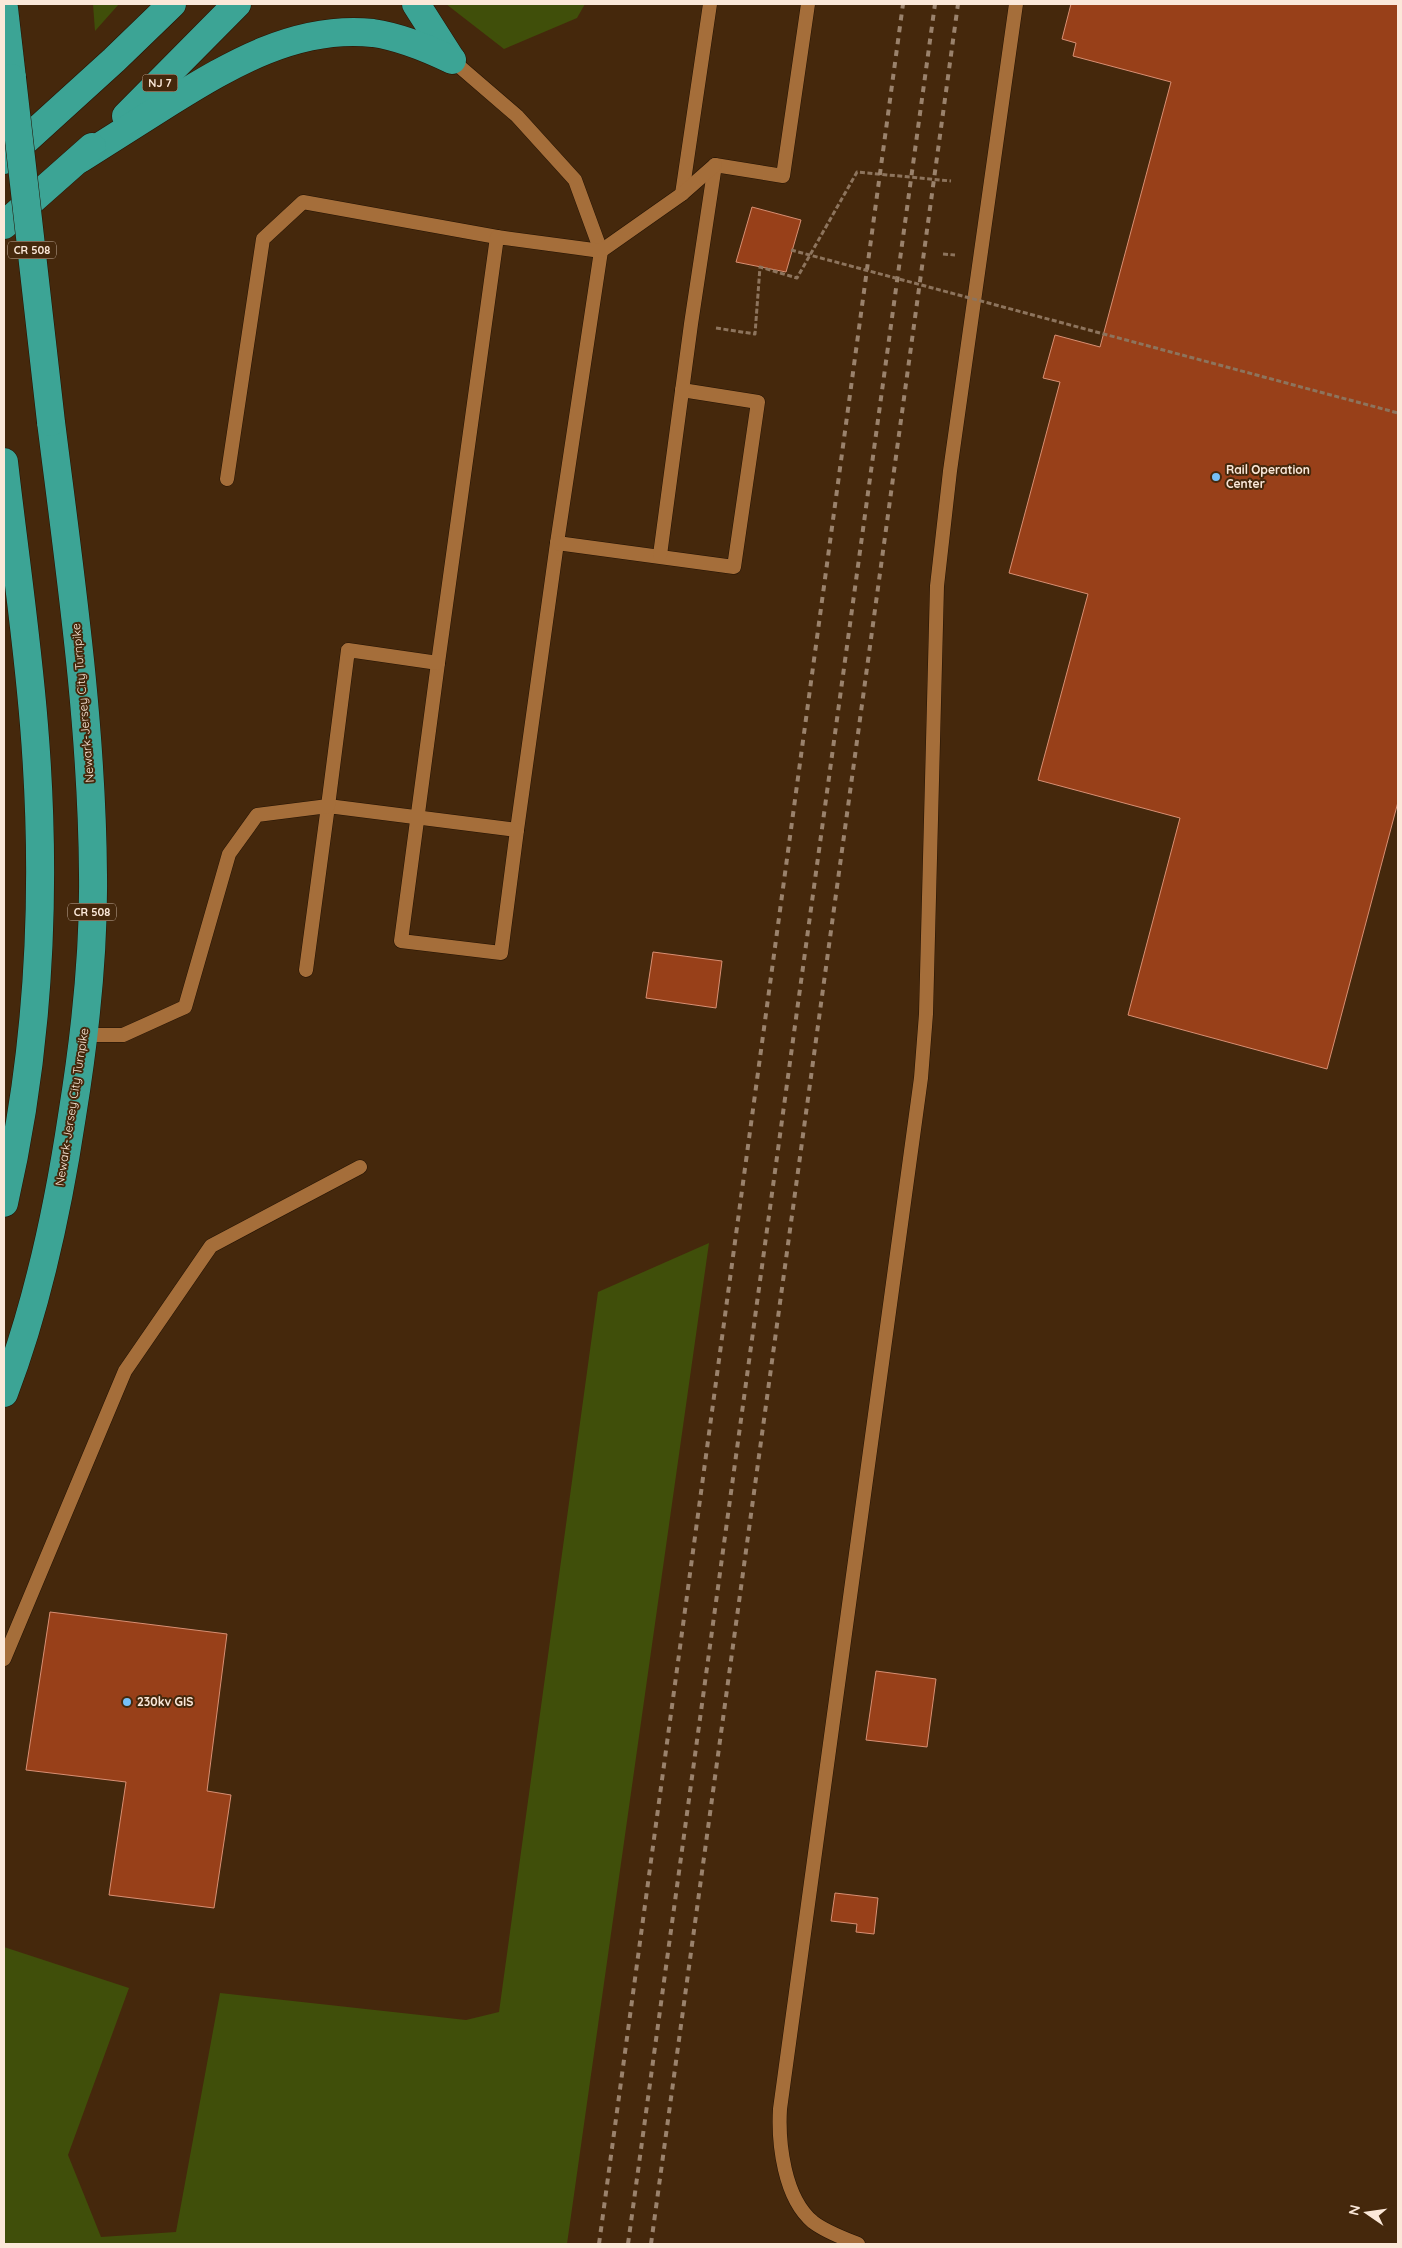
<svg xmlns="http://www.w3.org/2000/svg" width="1402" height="2248" font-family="Quicksand,sans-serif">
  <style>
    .green { fill: #404f0a }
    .building { fill: #984019; stroke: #d88f73 }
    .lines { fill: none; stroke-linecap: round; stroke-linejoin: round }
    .service-casing { stroke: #241304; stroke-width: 15 }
    .motorway-casing { stroke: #241304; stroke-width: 29 }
    .path { stroke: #8d745d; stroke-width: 3; stroke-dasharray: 5 2.5; stroke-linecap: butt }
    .service { stroke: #a56e3a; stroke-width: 14 }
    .motorway { stroke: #3ca495; stroke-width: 28 }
    .rail { stroke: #9a826c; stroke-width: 4; stroke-dasharray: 6 6; stroke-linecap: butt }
    .motorway-bridge-casing { stroke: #241304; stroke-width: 29; stroke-linecap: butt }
    .path-bridge { stroke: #8d745d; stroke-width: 3; stroke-dasharray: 5 2.5; stroke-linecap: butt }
    .motorway-bridge { stroke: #3ca495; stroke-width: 28 }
    .poi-dot { fill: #76c0f7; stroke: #45280c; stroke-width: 2 }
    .labels { text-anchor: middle; stroke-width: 4; stroke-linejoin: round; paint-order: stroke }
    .shield { fill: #45280c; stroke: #c4ae9c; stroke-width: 1 }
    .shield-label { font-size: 11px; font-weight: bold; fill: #fbe8d9 }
    .poi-label { font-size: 12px; font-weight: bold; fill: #fbe8d9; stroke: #45280c; text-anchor: start }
    .street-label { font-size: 12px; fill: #fbe8d9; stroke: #45280c }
  </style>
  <rect width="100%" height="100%" fill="#45280c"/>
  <g class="green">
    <path d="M 93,4 L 119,4 L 95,31 Z"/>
    <path d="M 446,4 L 445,4 L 585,4 L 577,18 L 504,49 Z"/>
    <path d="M 709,1243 L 567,2244 L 4,2244 L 4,1947 L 129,1988 L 68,2155 L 101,2237 L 176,2232 L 220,1993 L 466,2020 L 499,2012 L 598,1292 Z"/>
  </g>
  <g class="building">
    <path d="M 1071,4 L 1398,4 L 1398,802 L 1327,1069 L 1128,1015 L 1180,818 L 1038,780 L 1088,594 L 1009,573 L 1060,382 L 1043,378 L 1055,335 L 1100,347 L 1171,82 L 1073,56 L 1076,43 L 1062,39 Z"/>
    <path d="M 752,207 L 801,220 L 786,272 L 736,262 Z"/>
    <path d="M 653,952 L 722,961 L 716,1008 L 646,998 Z"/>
    <path d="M 50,1612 L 227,1634 L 207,1791 L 231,1795 L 214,1908 L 109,1895 L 126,1782 L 26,1770 Z"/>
    <path d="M 876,1671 L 936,1679 L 927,1747 L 866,1740 Z"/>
    <path d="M 835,1893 L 878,1898 L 874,1934 L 856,1932 L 857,1924 L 831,1921 Z"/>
  </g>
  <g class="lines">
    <g class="service-casing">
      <g id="service">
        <path d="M 452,60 L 517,116 L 575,180 L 601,251 L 557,543 L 517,830"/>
        <path d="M 682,194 L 710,4"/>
        <path d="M 227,479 L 263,239 L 303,202 L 497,237"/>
        <path d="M 557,543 L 734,567 L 758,402 L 682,390"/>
        <path d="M 660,555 L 691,324 L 715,165 L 783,176 L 808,4"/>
        <path d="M 306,970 L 328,806 L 517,830 L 501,953 L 401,941 L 438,663"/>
        <path d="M 83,1035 L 123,1035 L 185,1007 L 229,854 L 257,815 L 328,806 L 348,650 L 438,663 L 497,237 L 601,251 L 682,194 L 715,165"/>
        <path d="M 4,1659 L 125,1371 L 211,1246 L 360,1167"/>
        <path d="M 858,2244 C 843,2238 826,2232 813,2222 C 784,2198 778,2143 780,2109 L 921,1078 L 926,1014 L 937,586 L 950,471 L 1016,4"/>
      </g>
    </g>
    <g class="motorway-casing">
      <g id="motorway">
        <path d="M 416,4 L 451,59"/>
        <path d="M 4,8 L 12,78"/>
        <path d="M 126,116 L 237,4"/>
        <path d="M 80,159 C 110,140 140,121 170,102 C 231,64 297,25 373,33 C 401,37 427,48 452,60"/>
        <path d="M 4,160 L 114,60 L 172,4"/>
        <path d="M 4,225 L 92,147"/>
        <path d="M 4,462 C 14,550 27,637 34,725 C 47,884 40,1047 4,1203"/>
        <path d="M 4,1393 C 38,1304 58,1209 72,1116 C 85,1036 94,955 93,875 C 92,723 70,573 51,422"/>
      </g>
    </g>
    <g class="path">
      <path d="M 943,254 L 955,255"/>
      <path d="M 716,328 L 755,334 L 760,267 L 797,278 L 857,172 L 951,181"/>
    </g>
    <use href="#service" class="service"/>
    <use href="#motorway" class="motorway"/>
    <g class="rail">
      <path d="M 599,2244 L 903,4"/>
      <path d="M 628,2244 L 935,4"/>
      <path d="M 651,2244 L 958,4"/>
    </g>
    <g class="motorway-bridge-casing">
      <path id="motorway-bridge" d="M 12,78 L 51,422"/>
    </g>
    <path class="path-bridge" d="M 791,250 L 1398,413"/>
    <use href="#motorway-bridge" class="motorway-bridge"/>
  </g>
  <g class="poi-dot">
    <circle cx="1216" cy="477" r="5"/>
    <circle cx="127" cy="1702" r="5"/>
  </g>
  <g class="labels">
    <g class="shield">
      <rect x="142.5" y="74.5" width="35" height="17" rx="4"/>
      <rect x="8" y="241.5" width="48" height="17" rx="4"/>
      <rect x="68" y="903.5" width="48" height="17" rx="4"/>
    </g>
    <g class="shield-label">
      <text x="160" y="87">NJ 7</text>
      <text x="32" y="254">CR 508</text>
      <text x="92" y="916">CR 508</text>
    </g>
    <g class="poi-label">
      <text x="1226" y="474">Rail Operation<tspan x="1226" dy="14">Center</tspan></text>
      <text x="137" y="1706">230kv GIS</text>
    </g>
    <g class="street-label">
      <text transform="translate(83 703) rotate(-95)" y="4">Newark-Jersey City Turnpike</text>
      <text transform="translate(72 1107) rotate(-81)" y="4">Newark-Jersey City Turnpike</text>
    </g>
  </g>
  <rect width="1402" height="2248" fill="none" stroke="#fbe8d9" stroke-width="10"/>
  <g transform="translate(1367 2213) rotate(283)" stroke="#45280c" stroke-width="4" paint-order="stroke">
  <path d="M0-4L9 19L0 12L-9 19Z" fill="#fbe8d9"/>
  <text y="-8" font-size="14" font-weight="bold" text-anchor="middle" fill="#fbe8d9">N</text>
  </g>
</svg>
